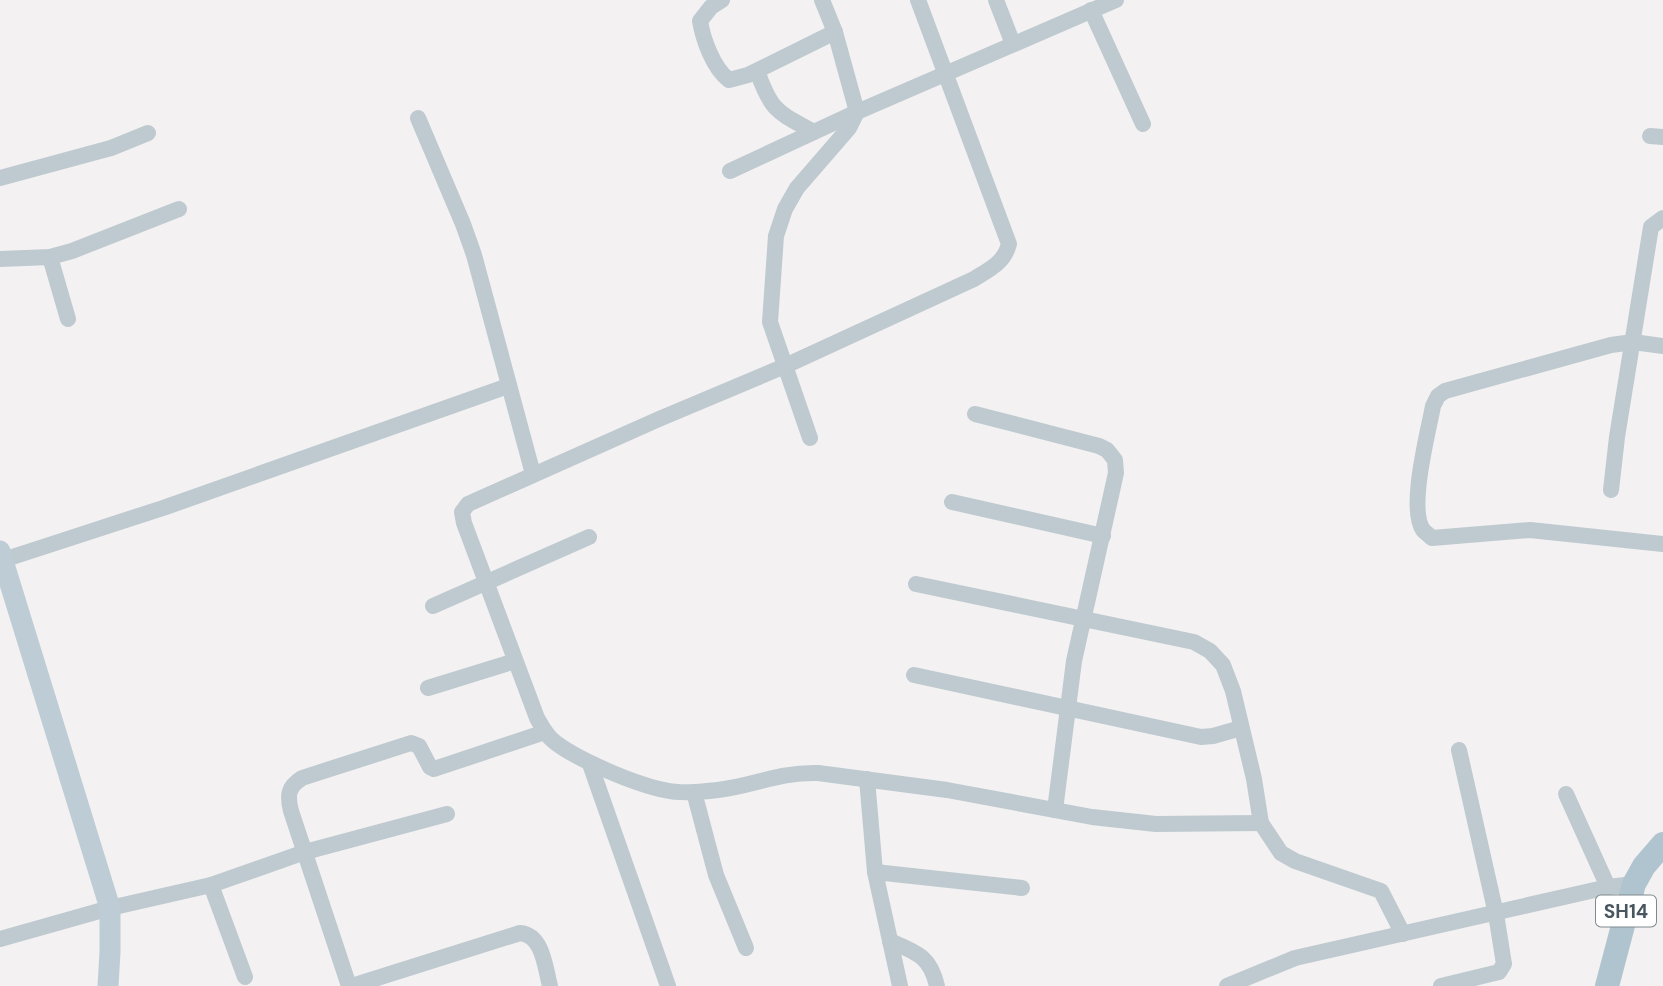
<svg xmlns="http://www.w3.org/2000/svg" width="1663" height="986" font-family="'DM Sans',sans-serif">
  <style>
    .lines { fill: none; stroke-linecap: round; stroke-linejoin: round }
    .street { stroke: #becad0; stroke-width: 16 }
    .secondary { stroke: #beccd5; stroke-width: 21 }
    .primary { stroke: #b0c4d0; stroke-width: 24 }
    .labels { text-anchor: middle; stroke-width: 6; stroke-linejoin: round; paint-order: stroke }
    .shield { fill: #fff; stroke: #7f898f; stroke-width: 2 }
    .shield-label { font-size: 19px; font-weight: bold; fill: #48575f }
  </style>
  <rect width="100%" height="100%" fill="#f3f1f1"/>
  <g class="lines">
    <g class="street">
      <path d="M 722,0 L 711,7 L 700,21 C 703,39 713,68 729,80 L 748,75 L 835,32"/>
      <path d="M 918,0 L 1009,244 C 1004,263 990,269 974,279 L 785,366 L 659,419 L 468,504 L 462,512 L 464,523 L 537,718 C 542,727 547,737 556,743 C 580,761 635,784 664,790 C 681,794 700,792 718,790 C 754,786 778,772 818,773 L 947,790 L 1092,817 L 1156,824 L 1261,823"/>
      <path d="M 996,0 L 1013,44"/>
      <path d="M 1091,10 L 1143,124"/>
      <path d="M 757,71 C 772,112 776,111 814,132"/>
      <path d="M 418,118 L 463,224 L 474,255 L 533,474"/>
      <path d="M 1650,136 L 1663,137"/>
      <path d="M 730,171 L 857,112 L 1116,0"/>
      <path d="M 0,178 L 111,148 L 148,133"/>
      <path d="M 50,257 L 68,319"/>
      <path d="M 0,259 L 50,257 L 72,251 L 179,209"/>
      <path d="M 1663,346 L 1633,342 L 1611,345 L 1445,391 L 1438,396 L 1433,406 C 1428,433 1408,508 1423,530 C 1426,533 1429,535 1432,538 L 1530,530 L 1663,544"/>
      <path d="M 975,414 L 1099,446 L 1107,450 L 1115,460 L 1116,473 L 1074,661 L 1055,810"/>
      <path d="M 810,438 L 770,322 L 776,236 L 785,209 L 797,188 L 849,128 L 857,112 L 835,32 L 822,0"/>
      <path d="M 1611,490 L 1617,437 L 1651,227 L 1663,218"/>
      <path d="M 952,502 L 1103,536"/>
      <path d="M 3,560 L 163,508 L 508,386"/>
      <path d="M 916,584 L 1194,642 L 1210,651 L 1223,665 L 1233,691 L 1254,779 L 1261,823 L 1281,853 L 1295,861 L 1381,891 L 1403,934"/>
      <path d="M 433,606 L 589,537"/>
      <path d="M 914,675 L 1201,737 L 1213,736 L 1241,728"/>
      <path d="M 428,688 L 515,661"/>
      <path d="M 590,764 L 668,986"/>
      <path d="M 867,779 L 875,872 L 900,986"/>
      <path d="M 694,792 L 716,875 L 746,948"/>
      <path d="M 1566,794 L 1608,887"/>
      <path d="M 875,872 L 1022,888"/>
      <path d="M 211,885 L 245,977"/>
      <path d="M 0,939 L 110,908 L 211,885 L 305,852 L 447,814"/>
      <path d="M 890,941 C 916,952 930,956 937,986"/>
      <path d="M 349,986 L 291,811 C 287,795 288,787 302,778 L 411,743 L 419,746 L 430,767 L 434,769 L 545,732"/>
      <path d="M 352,986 L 520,933 C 543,935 545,967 550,986"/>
      <path d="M 1227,986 L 1295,958 L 1608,887 L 1634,884"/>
      <path d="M 1441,986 L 1499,972 L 1504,964 L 1496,914 L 1459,750"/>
    </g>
    <path class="secondary" d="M 0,551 L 110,908 L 110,952 L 108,986"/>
    <path class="primary" d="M 1607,986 L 1634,884 L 1644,866 L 1663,844"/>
  </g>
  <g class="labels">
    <rect class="shield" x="1596" y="895.5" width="60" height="31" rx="5"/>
    <g class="shield-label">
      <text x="1626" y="918">SH14</text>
    </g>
  </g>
</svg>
